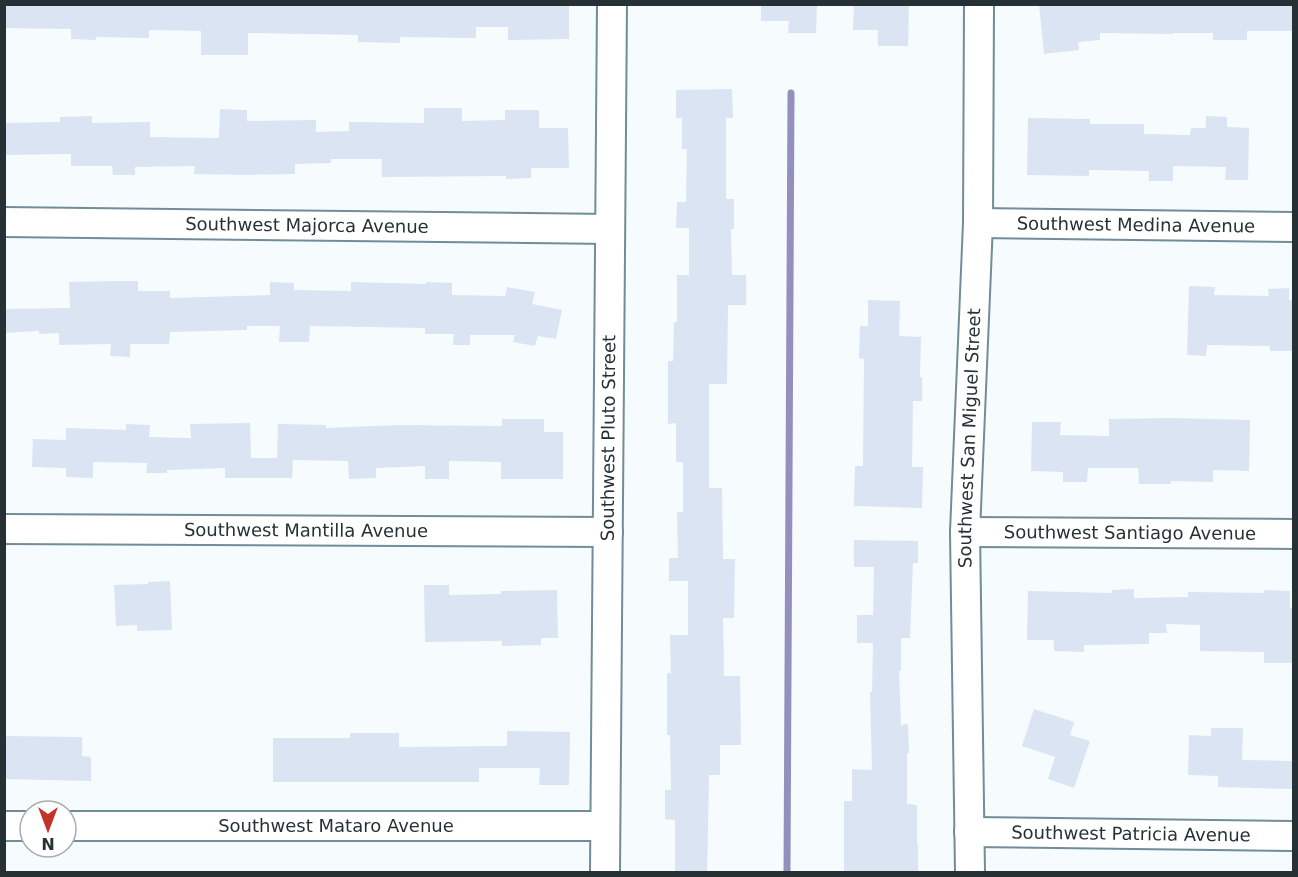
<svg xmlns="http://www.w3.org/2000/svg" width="1298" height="877" font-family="'DejaVu Sans',sans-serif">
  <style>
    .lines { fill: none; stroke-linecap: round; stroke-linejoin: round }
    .stream { stroke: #9490bd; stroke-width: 7 }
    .building { fill: #dbe4f2 }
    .minor-casing { stroke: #728c98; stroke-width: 32 }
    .minor { stroke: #fff; stroke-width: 28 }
    .labels { text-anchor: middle; stroke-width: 4.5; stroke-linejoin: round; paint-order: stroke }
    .street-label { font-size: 18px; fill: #263136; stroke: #fff }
  </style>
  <rect width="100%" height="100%" fill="#f6fbfe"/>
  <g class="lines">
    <path class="stream" d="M 787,872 L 791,93"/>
  </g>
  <g class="building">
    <path d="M 4,4 L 569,4 L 569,39 L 508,40 L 508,27 L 476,27 L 476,38 L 400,37 L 400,43 L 358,42 L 358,35 L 248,33 L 248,55 L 201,55 L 201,31 L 149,30 L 149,38 L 96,37 L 96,40 L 71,39 L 71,29 L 4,28 Z"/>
    <path d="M 761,4 L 817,4 L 816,33 L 788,33 L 789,21 L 761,21 Z"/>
    <path d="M 854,4 L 909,4 L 908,46 L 878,46 L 878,30 L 853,30 Z"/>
    <path d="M 1039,4 L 1293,4 L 1293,31 L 1247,31 L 1247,40 L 1213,40 L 1213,33 L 1173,33 L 1173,34 L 1100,33 L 1100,40 L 1078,42 L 1079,50 L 1044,54 Z"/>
    <path d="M 732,89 L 733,118 L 726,118 L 726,199 L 734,199 L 734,229 L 731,229 L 732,275 L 746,275 L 746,305 L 728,305 L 727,384 L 709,384 L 709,488 L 722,488 L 723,559 L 735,559 L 734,618 L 723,618 L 724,676 L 740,676 L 741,745 L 720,745 L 720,775 L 709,775 L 707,873 L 675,873 L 675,820 L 665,819 L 665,790 L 671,790 L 670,735 L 667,735 L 667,673 L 671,673 L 670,635 L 688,635 L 688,581 L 669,581 L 669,558 L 678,558 L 677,512 L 683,512 L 683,462 L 676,462 L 676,423 L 668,424 L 668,361 L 673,361 L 674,322 L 677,322 L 677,275 L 689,275 L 689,228 L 676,228 L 677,202 L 686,202 L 687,149 L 682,149 L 682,118 L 676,118 L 676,90 Z"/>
    <path d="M 424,108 L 462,108 L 462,121 L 505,120 L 505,110 L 539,110 L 539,128 L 568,128 L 569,168 L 531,168 L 531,178 L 506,179 L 506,176 L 382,177 L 382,159 L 331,159 L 331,163 L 295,164 L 295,174 L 245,175 L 194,174 L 195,166 L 135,167 L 135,175 L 113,175 L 112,166 L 71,166 L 71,154 L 4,155 L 4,123 L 60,122 L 60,117 L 92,116 L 92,123 L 150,122 L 150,137 L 219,138 L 220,109 L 247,110 L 247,121 L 316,120 L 316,132 L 349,131 L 349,122 L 424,123 Z"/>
    <path d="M 1206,116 L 1227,117 L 1227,127 L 1249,128 L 1248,180 L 1225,180 L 1226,167 L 1173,166 L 1173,181 L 1149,181 L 1149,171 L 1089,170 L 1089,176 L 1027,175 L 1028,118 L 1090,119 L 1090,124 L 1144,124 L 1144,134 L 1190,135 L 1191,128 L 1206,128 Z"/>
    <path d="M 114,281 L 138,281 L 138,291 L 170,291 L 170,298 L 270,295 L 270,282 L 294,283 L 294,290 L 351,291 L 351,282 L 426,284 L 426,282 L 452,283 L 452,295 L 505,296 L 507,287 L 535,292 L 532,304 L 562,310 L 556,339 L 538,336 L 535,346 L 513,342 L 515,335 L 470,335 L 470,345 L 453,345 L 454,334 L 425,334 L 425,328 L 310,326 L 309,342 L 279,342 L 280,326 L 247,326 L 247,330 L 170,332 L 169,344 L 130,344 L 130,357 L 110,356 L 111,344 L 59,345 L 59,333 L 39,334 L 39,331 L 4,333 L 4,309 L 70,308 L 69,282 Z"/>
    <path d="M 1189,286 L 1215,287 L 1214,295 L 1269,296 L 1268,289 L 1289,288 L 1289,300 L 1293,300 L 1293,351 L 1270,351 L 1270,346 L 1207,345 L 1206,356 L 1187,355 Z"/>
    <path d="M 868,300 L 900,301 L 899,336 L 921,337 L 920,377 L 922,377 L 922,401 L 913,401 L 912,467 L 923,467 L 922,508 L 854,506 L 855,466 L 863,466 L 864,359 L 859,358 L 860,326 L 868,326 Z"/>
    <path d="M 1170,418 L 1250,420 L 1249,471 L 1213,470 L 1213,482 L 1171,481 L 1171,484 L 1139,484 L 1138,468 L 1088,468 L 1087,482 L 1063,482 L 1063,472 L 1031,471 L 1032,422 L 1061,422 L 1060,435 L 1109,436 L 1109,419 Z"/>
    <path d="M 502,419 L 544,419 L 544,432 L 563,432 L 563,479 L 501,479 L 501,462 L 449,461 L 449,479 L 425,479 L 425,466 L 376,468 L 376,478 L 349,479 L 348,461 L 293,460 L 292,478 L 225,478 L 225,468 L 167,470 L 167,473 L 146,473 L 147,463 L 93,462 L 93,478 L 66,477 L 66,468 L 32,467 L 33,439 L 66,440 L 66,428 L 126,430 L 126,424 L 150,425 L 149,437 L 191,438 L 190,424 L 250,423 L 251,458 L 277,458 L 278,424 L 326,425 L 326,428 L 396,425 L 502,426 Z"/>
    <path d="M 854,540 L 918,541 L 918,563 L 913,563 L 910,638 L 901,638 L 901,671 L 899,671 L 901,725 L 908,724 L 909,753 L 907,753 L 907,804 L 917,805 L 917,844 L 918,844 L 918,871 L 905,871 L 905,873 L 844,873 L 844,801 L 852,801 L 852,769 L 872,770 L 870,692 L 872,692 L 873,643 L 857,643 L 857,615 L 873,615 L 874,567 L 854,567 Z"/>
    <path d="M 170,581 L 172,630 L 137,631 L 137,625 L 116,626 L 114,585 L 148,584 L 148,582 Z"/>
    <path d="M 424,585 L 449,585 L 449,595 L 501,594 L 501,591 L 557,590 L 558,638 L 541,638 L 541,645 L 502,646 L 502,641 L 425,642 Z"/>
    <path d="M 1134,589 L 1134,598 L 1188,597 L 1188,592 L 1264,593 L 1264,590 L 1290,591 L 1290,608 L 1293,608 L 1293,663 L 1264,663 L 1264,652 L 1200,651 L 1200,625 L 1166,624 L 1167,633 L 1149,633 L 1149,644 L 1084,645 L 1084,652 L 1054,651 L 1054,640 L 1027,640 L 1028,591 L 1112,593 L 1112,590 Z"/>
    <path d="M 1034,709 L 1074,722 L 1070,735 L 1090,741 L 1074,788 L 1048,779 L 1055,757 L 1022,746 Z"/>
    <path d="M 1211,728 L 1243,728 L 1242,760 L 1293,761 L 1293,789 L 1218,787 L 1218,776 L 1188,775 L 1189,735 L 1211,736 Z"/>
    <path d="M 507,731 L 570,732 L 569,785 L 539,785 L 540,768 L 479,768 L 479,782 L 273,782 L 273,738 L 350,738 L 350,733 L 399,733 L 399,747 L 507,746 Z"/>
    <path d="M 4,736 L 82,737 L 82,756 L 91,757 L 91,781 L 4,779 Z"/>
  </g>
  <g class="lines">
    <g class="minor-casing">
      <g id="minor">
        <path id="s1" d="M 4,222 L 610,229"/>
        <path id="s2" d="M 978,223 L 1294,227"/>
        <path id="s3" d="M 4,529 L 608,532"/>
        <path id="s4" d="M 965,532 L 1294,534"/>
        <path d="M 4,826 L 30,826"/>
        <path id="s5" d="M 66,826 L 605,826"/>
        <path id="s6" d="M 969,832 L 1294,836"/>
        <path id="s7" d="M 605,872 L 612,4"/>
        <path id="s8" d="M 970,872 L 965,532 L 978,223 L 979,4"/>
      </g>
    </g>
    <use href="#minor" class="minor"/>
  </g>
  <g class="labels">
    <g class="street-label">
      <text dy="6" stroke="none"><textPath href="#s1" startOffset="303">Southwest Majorca Avenue</textPath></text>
      <text dy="6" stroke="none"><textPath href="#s2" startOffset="158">Southwest Medina Avenue</textPath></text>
      <text dy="6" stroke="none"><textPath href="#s7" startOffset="434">Southwest Pluto Street</textPath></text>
      <text dy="6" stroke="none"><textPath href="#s8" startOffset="434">Southwest San Miguel Street</textPath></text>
      <text dy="6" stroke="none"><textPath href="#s3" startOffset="302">Southwest Mantilla Avenue</textPath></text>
      <text dy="6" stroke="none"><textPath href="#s4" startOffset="165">Southwest Santiago Avenue</textPath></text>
      <text dy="6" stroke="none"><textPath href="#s5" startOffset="270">Southwest Mataro Avenue</textPath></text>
      <text dy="6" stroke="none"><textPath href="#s6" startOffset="162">Southwest Patricia Avenue</textPath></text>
    </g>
  </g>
  <rect width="1298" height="877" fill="none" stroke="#263136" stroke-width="12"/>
  <g transform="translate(48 829) rotate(180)"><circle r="28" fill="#ffffff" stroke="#a8adaf" stroke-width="1.5"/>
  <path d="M0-4.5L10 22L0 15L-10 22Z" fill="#c23526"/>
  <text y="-9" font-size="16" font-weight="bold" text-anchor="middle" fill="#263136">N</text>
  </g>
</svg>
